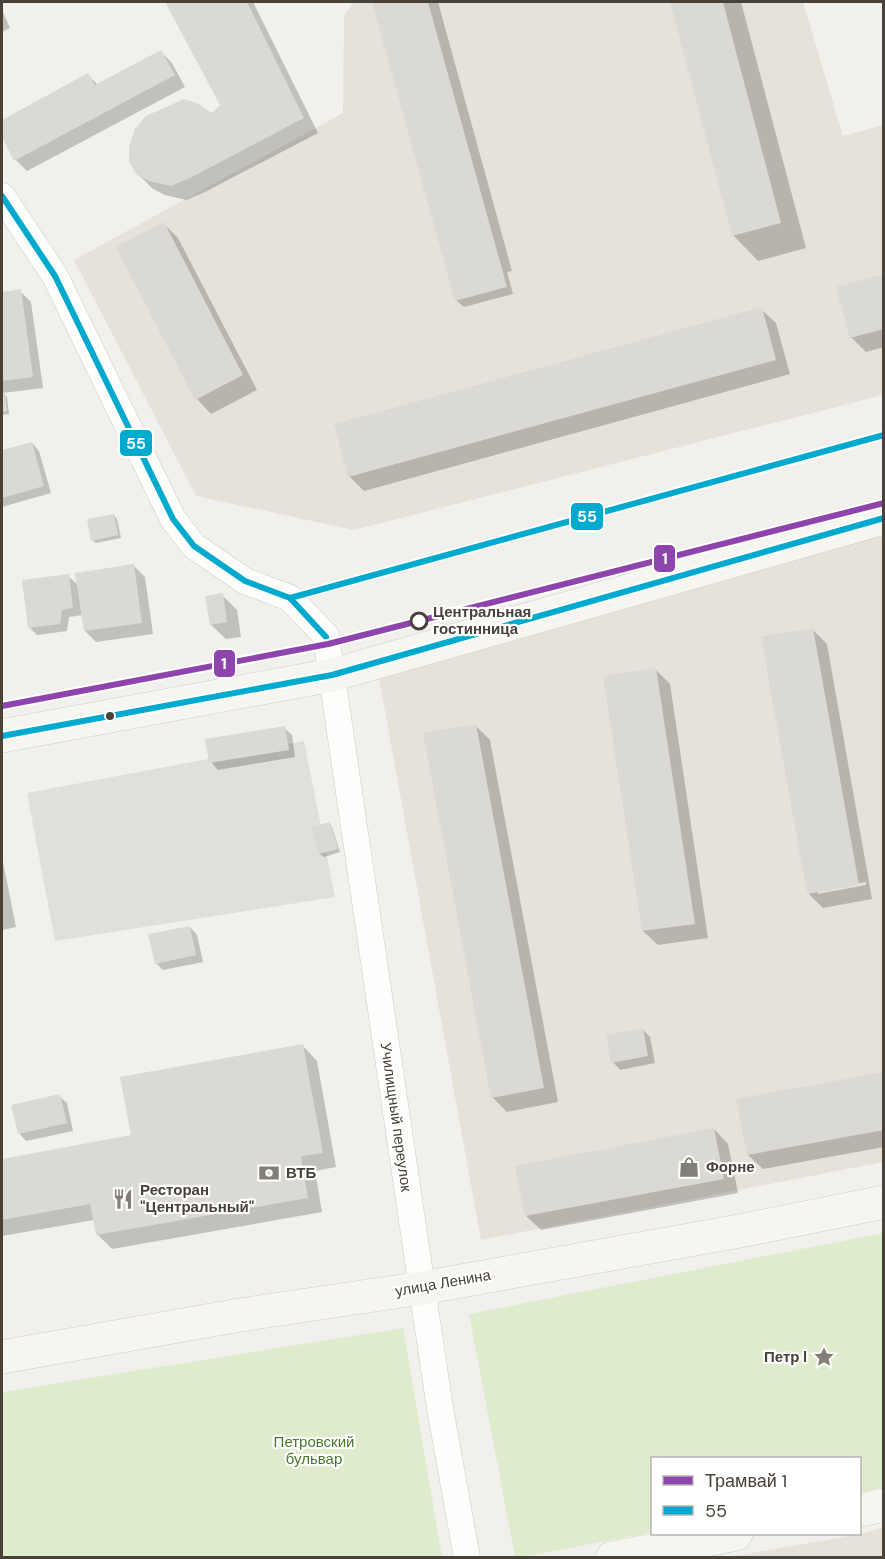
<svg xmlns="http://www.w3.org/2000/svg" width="885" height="1559" font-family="'DM Sans',sans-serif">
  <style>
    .residential { fill: #e5e2da }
    .green { fill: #deeccd }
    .parking { fill: #e1dfdc }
    .shadow { fill: #0003; fill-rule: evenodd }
    .building { fill: #dbd9d4 }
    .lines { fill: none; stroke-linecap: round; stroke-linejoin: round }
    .street-casing { stroke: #cdcbc7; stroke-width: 27 }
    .secondary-casing { stroke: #d0cdc3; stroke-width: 34 }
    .street { stroke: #fdfdfc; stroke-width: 26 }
    .secondary { stroke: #f7f5f0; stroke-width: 33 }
    .bus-1-casing { stroke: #fff; stroke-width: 10 }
    .bus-1 { stroke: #00a9ce; stroke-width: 6 }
    .tram-1-casing { stroke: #fff; stroke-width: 10 }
    .tram-1 { stroke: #8e44ad; stroke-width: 6 }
    .stop-dot { fill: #fff; stroke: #484238; stroke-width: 3 }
    .bus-dot { fill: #484238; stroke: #fff; stroke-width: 2 }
    .labels { text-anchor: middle; stroke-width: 4.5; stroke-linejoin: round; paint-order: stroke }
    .stop-label { font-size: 15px; font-weight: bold; fill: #484238; stroke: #fff; text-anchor: start }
    .street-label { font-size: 15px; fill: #484238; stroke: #fff }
    .poi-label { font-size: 15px; font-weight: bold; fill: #484238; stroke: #fff; text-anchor: start }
    .park-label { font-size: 15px; fill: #48792b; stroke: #fff }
    .line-badge { stroke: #fff; stroke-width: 2 }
    .badge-label { font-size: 16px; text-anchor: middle; font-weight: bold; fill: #fff }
  </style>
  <rect width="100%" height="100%" fill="#f1f0ec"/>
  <g class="residential">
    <path d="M 353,2 L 803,2 L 843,136 L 883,125 L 883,395 L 354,530 L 196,496 L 74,260 L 343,113 L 344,16 Z"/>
    <path d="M 883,533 L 883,1162 L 481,1240 L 379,678 Z"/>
    <path d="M 883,1528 L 883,1557 L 729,1557 L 860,1534 Z"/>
  </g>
  <g class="green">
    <path d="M 883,1233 L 883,1487 L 860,1492 L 860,1458 L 652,1458 L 652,1532 L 523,1557 L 515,1557 L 469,1314 Z"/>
    <path d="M 403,1328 L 442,1557 L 2,1557 L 2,1392 Z"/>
  </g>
  <path class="parking" d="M 304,741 L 335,897 L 55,941 L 27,793 Z"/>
  <g class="shadow">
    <path d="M 167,2 L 253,2 L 318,133 L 203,193 L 186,200 L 165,195 L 153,189 L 138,174 L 222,105 Z"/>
    <path d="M 374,2 L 438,2 L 512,271 L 507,272 L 513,294 L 464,307 L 456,300 Z"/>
    <path d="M 671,2 L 741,2 L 806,248 L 758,261 L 733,235 Z"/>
    <path d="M 2,10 L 10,28 L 2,32 Z"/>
    <path d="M 161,52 L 172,63 L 185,87 L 27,171 L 16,160 L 2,134 L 2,121 L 88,75 L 98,85 Z"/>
    <path d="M 164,224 L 178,238 L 257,390 L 211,414 L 197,399 L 118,247 Z"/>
    <path d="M 884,275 L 884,347 L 866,352 L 851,337 Z"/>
    <path d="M 20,291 L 31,302 L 43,388 L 3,393 L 7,397 L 9,414 L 2,415 L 2,293 Z"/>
    <path d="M 761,309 L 776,323 L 790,374 L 364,491 L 349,476 Z"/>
    <path d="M 32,443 L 39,451 L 51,493 L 2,507 L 2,452 Z"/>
    <path d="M 114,515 L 117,519 L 121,538 L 96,543 L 92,540 Z"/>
    <path d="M 134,566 L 145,577 L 153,634 L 96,642 L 85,631 L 83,615 L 69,617 L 67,631 L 37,635 L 30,628 L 68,576 L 79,586 Z"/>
    <path d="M 222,595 L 237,610 L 241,637 L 226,639 L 211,625 Z"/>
    <path d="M 813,630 L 827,644 L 872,899 L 823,908 L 808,893 ZM 866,882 L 866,885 L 818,894 L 818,891 Z"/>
    <path d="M 655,669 L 670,684 L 708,938 L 658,945 L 643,931 Z"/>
    <path d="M 475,725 L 490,740 L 558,1102 L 507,1112 L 492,1097 Z"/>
    <path d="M 284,728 L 292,735 L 295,757 L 218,770 L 211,762 Z"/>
    <path d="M 329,823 L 332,827 L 340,852 L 324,857 L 320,854 Z"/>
    <path d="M 2,857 L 16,927 L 2,930 Z"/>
    <path d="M 190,927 L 197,935 L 203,962 L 163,970 L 156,963 Z"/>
    <path d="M 642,1029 L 650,1037 L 655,1063 L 620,1070 L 613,1062 Z"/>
    <path d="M 303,1046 L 317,1061 L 336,1167 L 315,1171 L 322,1212 L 112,1249 L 97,1234 L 94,1220 L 2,1236 L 2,1160 L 132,1137 Z"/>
    <path d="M 884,1073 L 884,1147 L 763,1169 L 748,1155 Z"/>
    <path d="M 59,1096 L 67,1103 L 73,1131 L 26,1141 L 19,1133 Z"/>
    <path d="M 714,1129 L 728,1144 L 738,1193 L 541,1230 L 526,1216 Z"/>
  </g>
  <g class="building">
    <path d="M 165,2 L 247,2 L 304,118 L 188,179 L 171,186 L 149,181 L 137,175 L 129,162 L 129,147 L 135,129 L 146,116 L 184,99 L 199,104 L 212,113 L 220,105 Z"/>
    <path d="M 372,2 L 428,2 L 507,287 L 455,301 Z"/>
    <path d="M 670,2 L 723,2 L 781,223 L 732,236 Z"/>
    <path d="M 161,50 L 175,75 L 14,161 L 2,137 L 2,120 L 88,73 L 95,85 Z"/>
    <path d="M 164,222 L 243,375 L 195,400 L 116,247 Z"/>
    <path d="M 884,274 L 884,329 L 850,338 L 836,287 Z"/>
    <path d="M 21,289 L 33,377 L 2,381 L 2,292 Z"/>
    <path d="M 762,307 L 776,360 L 348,477 L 334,424 Z"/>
    <path d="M 5,392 L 7,411 L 2,411 L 2,393 Z"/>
    <path d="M 32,442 L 44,486 L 2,498 L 2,450 Z"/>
    <path d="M 114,514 L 118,535 L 91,541 L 87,519 Z"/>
    <path d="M 134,564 L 142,623 L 84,631 L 75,573 Z"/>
    <path d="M 69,574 L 73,608 L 62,610 L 60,624 L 28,628 L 22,580 Z"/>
    <path d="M 223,593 L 227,622 L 210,625 L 205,596 Z"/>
    <path d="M 813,628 L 859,885 L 807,894 L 761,637 Z"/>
    <path d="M 656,668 L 695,924 L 642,931 L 603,676 Z"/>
    <path d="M 476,724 L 544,1088 L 491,1098 L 423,733 Z"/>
    <path d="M 285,726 L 289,750 L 209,763 L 205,739 Z"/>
    <path d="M 330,822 L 338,849 L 319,854 L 311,827 Z"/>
    <path d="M 190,926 L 196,955 L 155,964 L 148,934 Z"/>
    <path d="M 643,1028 L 648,1056 L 611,1063 L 606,1035 Z"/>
    <path d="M 303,1044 L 323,1153 L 301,1156 L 308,1198 L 96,1235 L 90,1204 L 2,1220 L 2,1159 L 131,1135 L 120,1077 Z"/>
    <path d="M 884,1072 L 884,1130 L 747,1155 L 736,1099 Z"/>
    <path d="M 60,1094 L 67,1123 L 18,1134 L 11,1105 Z"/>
    <path d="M 714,1128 L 724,1179 L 525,1216 L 515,1166 Z"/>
  </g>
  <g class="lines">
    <g class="street-casing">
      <path id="street" d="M 2,196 L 55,276 L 173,519 L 194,546 L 245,581 L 290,598 L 326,636 L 422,1288 L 440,1408 L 467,1558"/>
    </g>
    <g class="secondary-casing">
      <g id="secondary">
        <path d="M 2,736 L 332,675 L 884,518"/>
        <path d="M 2,1357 L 240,1315 L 422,1288 L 745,1230 L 884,1202"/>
        <path d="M 860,1510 L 884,1505"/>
        <path d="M 612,1558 L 736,1534"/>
      </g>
    </g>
    <use href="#street" class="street"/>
    <use href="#secondary" class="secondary"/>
    <g class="bus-1-casing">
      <g id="bus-1">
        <path d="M 2,196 L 55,276 L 173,519 L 194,546 L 245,581 L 290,598 L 326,637"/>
        <path d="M 290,598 L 884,435"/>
        <path d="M 2,736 L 332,675 L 884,518"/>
      </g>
    </g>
    <use href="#bus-1" class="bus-1"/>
    <g class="tram-1-casing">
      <path id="tram-1" d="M 2,706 L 328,644 L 884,503"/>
    </g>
    <use href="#tram-1" class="tram-1"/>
  </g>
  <defs>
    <g id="shop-bare" transform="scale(1.62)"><path d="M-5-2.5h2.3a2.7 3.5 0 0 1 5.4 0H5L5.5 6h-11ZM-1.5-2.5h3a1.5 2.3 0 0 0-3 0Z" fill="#837f77" stroke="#fff" stroke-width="2.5" paint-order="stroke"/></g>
    <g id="bank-bare" transform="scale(1.62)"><path d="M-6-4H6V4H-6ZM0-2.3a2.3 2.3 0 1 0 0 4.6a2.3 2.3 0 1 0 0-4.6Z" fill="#837f77" stroke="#fff" stroke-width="2.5" paint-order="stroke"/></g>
    <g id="restaurant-bare" transform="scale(1.62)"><path d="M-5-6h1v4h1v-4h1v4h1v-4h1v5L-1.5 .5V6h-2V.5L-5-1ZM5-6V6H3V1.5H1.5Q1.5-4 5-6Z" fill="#837f77" stroke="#fff" stroke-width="2.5" paint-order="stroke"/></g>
    <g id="sight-bare" transform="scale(1.62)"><path d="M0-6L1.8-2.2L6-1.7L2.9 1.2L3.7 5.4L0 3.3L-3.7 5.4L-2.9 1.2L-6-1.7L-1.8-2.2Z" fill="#837f77" stroke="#fff" stroke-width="2.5" paint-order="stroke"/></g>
  </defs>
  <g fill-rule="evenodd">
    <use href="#shop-bare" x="689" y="1167"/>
    <use href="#bank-bare" x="269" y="1173"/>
    <use href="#restaurant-bare" x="123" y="1199"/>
    <use href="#sight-bare" x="824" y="1357"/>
  </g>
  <circle class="stop-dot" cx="419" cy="621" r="8"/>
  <circle class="bus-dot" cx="110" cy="716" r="5"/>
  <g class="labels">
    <g class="stop-label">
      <text x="433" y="617">Центральная<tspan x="433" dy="17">гостинница</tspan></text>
    </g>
    <g class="street-label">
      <text transform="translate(396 1117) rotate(82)" y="5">Училищный переулок</text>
      <text transform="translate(443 1283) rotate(-10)" y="5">улица Ленина</text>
    </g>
    <g class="poi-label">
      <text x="706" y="1172">Форне</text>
      <text x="286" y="1178">ВТБ</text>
      <text x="140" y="1195">Ресторан<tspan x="140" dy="17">"Центральный"</tspan></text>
      <text x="807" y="1362" text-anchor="end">Петр I</text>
    </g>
    <g class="park-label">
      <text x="314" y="1447">Петровский<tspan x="314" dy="17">бульвар</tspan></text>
    </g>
  </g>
  <g class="line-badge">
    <rect x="119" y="429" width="34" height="28" rx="6" fill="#00a9ce"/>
    <rect x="570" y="502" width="34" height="29" rx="6" fill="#00a9ce"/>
    <rect x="653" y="544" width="23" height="29" rx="6" fill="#8e44ad"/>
    <rect x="213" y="649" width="23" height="29" rx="6" fill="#8e44ad"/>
  </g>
  <g class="badge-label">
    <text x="136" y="449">55</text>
    <text x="587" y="522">55</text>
    <text x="665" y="564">1</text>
    <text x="224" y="669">1</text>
  </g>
  <rect width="885" height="1559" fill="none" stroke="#484238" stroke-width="6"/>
  <rect x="651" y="1457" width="210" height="78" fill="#ffffff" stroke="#b6b3af" stroke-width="1.5"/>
  <rect x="663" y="1476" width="30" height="9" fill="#8e44ad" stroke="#b6b3af" stroke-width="1.5"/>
  <text x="705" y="1487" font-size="18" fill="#484238">Трамвай 1</text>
  <rect x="663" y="1506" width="30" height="9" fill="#00a9ce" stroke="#b6b3af" stroke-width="1.5"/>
  <text x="705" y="1517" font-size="18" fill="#484238">55</text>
</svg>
